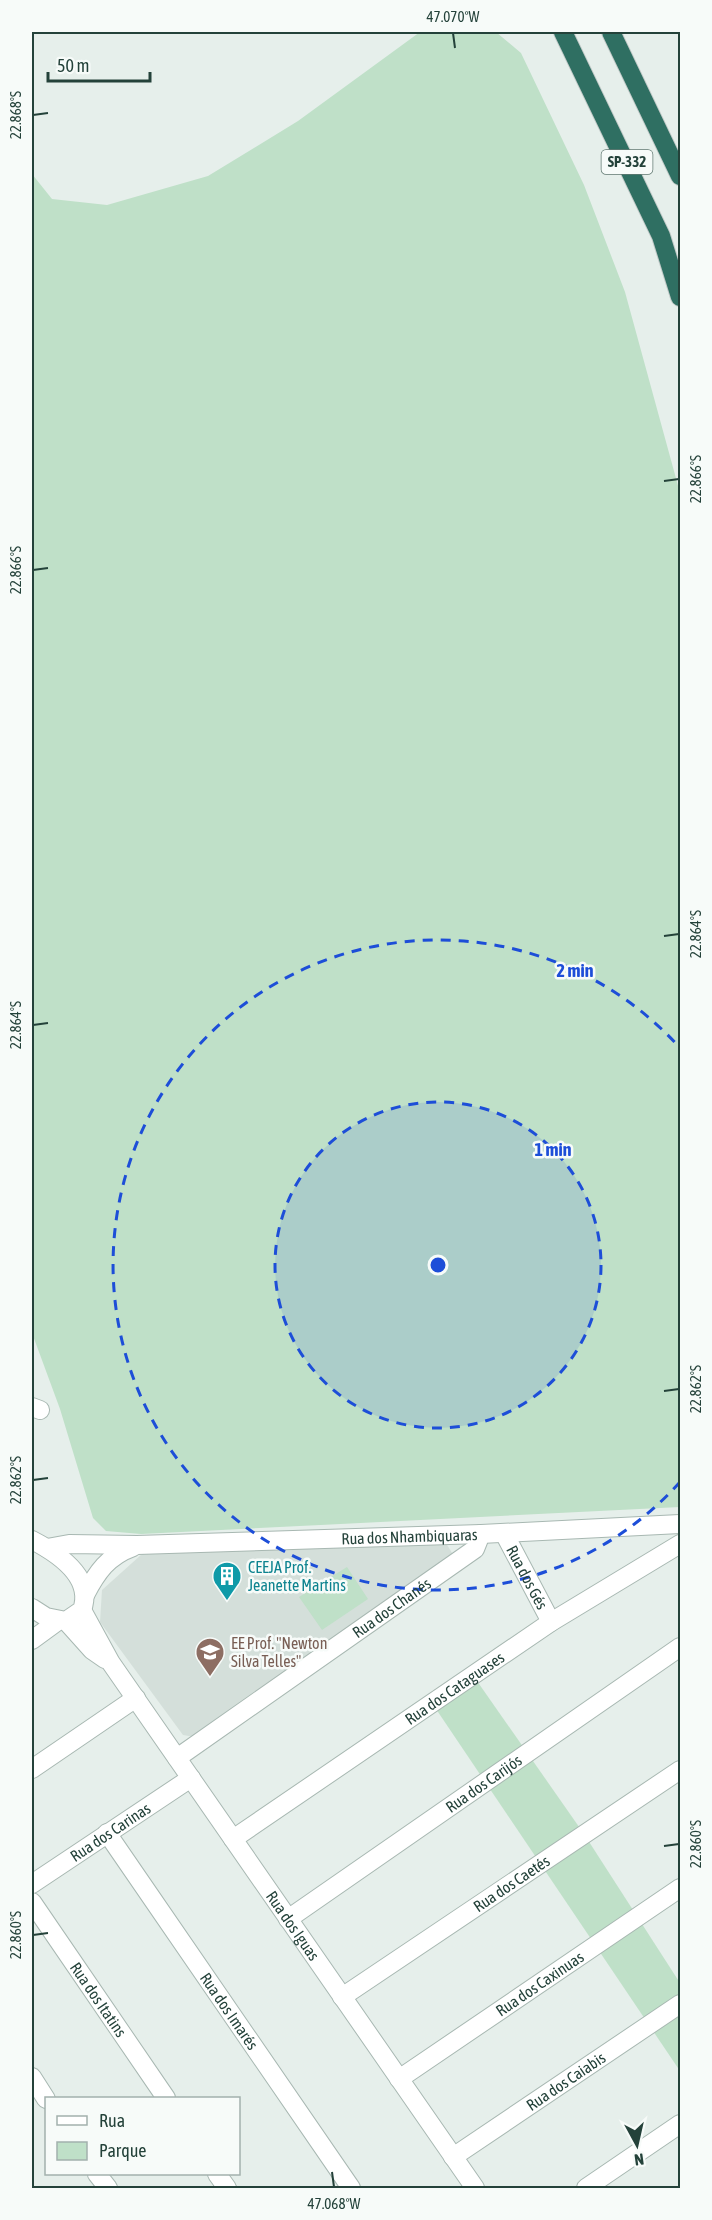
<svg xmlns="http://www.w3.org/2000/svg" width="712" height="2220" font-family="'Asap Condensed',sans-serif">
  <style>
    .built { fill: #d4dfda }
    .green { fill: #bfe0c8 }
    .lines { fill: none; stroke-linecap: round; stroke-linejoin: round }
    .minor-casing { stroke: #a8b8b2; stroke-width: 20 }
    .highway-casing { stroke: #c2cac8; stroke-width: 20 }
    .minor { stroke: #fff; stroke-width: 18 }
    .highway { stroke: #2f6f62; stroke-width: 18 }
    .ticks { fill: none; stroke: #24423a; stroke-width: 2 }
    .ring { fill: none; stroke: #1d4ed8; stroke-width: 3; stroke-dasharray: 10 8 }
    .labels { text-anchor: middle; stroke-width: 5; stroke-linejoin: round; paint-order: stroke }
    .shield { fill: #f7fbf9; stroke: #637a73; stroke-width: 1.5 }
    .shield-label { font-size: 15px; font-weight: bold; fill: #24423a }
    .street-label { font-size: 16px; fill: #24423a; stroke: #f7fbf9 }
    .culture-label { font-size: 16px; fill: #0d838f; stroke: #f7fbf9; text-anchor: start }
    .education-label { font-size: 16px; fill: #785e54; stroke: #f7fbf9; text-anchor: start }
    .centre { fill: #1d4ed8; stroke: #f7fbf9; stroke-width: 3 }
    .ring-label { font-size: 18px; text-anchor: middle; font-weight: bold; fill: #1d4ed8; stroke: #f7fbf9; stroke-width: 5; stroke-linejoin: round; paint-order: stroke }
    .neatline { fill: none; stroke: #24423a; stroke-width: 2 }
    .ticks-label { font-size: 15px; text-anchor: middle; fill: #24423a }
  </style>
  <rect width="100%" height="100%" fill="#e6efeb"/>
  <path class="built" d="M 444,1540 L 454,1556 L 195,1737 L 183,1735 L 100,1622 L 102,1590 L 142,1554 Z"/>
  <g class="green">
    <path d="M 420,32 L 496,32 L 521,53 L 584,185 L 625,292 L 680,493 L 680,1507 L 141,1534 L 106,1531 L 93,1518 L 60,1409 L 32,1333 L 32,174 L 52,199 L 107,205 L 208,176 L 298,121 Z"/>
    <path d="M 347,1567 L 368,1599 L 322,1630 L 299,1597 Z"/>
    <path d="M 477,1681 L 584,1834 L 680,1983 L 680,2071 L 436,1709 Z"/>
  </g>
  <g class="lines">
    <g class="minor-casing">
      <g id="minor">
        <path d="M 32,1407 L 40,1410"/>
        <path id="s1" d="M 504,1533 L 551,1622"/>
        <path d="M 32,1540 C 57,1553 94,1577 82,1610 L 66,1621 L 46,1617 L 32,1608"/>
        <path id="s2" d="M 47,1548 L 69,1544 L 137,1545 L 481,1534 L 680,1524"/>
        <path d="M 85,1595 C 97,1572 108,1556 133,1547"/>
        <path id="s3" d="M 82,1610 L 111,1663 L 475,2188"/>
        <path d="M 66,1621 L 92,1650 L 105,1659"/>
        <path d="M 32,1640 L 58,1621"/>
        <path id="s4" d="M 177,1758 L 475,1549 L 481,1534"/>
        <path d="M 32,1769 L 136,1698"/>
        <path id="s5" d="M 107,1833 L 351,2188"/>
        <path id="s6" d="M 233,1839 L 551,1622 L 680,1544"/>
        <path id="s7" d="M 32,1884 L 191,1778"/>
        <path id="s8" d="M 32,1902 L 166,2098"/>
        <path id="s9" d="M 288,1919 L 680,1647"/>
        <path id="s10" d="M 342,1997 L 680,1770"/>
        <path d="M 32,2077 L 46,2099"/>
        <path id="s11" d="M 399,2079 L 680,1888"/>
        <path id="s12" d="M 453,2157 L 680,2004"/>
        <path d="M 97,2174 L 108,2188"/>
        <path d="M 217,2174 L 227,2188"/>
        <path d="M 586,2188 L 680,2124"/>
      </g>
    </g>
    <g class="highway-casing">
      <g id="highway">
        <path d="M 563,32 L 661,236 L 680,297"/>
        <path d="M 611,32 L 680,176"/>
      </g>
    </g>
    <use href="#minor" class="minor"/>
    <use href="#highway" class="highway"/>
  </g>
  <path class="ticks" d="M 453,33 L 455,48M 33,115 L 48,113M 664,481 L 679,479M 33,570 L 48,568M 664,936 L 679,934M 33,1025 L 48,1023M 664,1391 L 679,1389M 33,1480 L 48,1478M 664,1846 L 679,1844M 33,1935 L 48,1933M 332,2172 L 334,2187"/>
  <circle cx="438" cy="1265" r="163" fill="#1d4ed8" fill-opacity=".12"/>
  <g class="ring">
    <circle cx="438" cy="1265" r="163"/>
    <path d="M680 1482A325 325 0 1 1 680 1048"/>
  </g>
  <defs>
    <g id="building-pin" transform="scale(1.5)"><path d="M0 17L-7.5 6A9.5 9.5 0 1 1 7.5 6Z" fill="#0f9aa8" stroke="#f7fbf9"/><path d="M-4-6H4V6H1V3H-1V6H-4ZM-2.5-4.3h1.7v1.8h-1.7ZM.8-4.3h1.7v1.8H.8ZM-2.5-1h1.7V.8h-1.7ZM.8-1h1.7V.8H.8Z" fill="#fff"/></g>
    <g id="school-pin" transform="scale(1.5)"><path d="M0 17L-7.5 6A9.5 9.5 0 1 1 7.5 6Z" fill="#8d6e63" stroke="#f7fbf9"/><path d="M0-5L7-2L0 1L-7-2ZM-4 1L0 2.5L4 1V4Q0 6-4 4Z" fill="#fff"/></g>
  </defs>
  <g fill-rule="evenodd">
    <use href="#building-pin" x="227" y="1576"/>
    <use href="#school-pin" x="210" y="1652"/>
  </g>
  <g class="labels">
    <rect class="shield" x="601.5" y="150" width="51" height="24" rx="4.5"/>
    <g class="shield-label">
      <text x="627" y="167">SP-332</text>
    </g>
    <g class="street-label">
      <text dy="6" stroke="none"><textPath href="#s2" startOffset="363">Rua dos Nhambiquaras</textPath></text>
      <text dy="6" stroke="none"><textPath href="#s1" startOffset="50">Rua dos Gés</textPath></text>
      <text dy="6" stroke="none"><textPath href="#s4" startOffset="262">Rua dos Chanés</textPath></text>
      <text dy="6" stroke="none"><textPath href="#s6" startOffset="268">Rua dos Cataguases</textPath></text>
      <text dy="6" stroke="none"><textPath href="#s9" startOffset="238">Rua dos Carijós</textPath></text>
      <text dy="6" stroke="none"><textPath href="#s7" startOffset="94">Rua dos Carinas</textPath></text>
      <text dy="6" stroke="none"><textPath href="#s10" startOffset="204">Rua dos Caetés</textPath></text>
      <text dy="6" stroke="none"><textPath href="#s3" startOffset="380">Rua dos Iguas</textPath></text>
      <text dy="6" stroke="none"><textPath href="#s11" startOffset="170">Rua dos Caxinuas</textPath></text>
      <text dy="6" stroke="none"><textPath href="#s8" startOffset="118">Rua dos Itatins</textPath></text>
      <text dy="6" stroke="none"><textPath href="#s5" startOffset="216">Rua dos Imarés</textPath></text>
      <text dy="6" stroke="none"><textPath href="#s12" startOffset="136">Rua dos Caiabis</textPath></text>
    </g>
    <g class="culture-label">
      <text x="248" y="1573">CEEJA Prof.<tspan x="248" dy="18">Jeanette Martins</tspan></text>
    </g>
    <g class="education-label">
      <text x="231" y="1649">EE Prof. "Newton<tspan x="231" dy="18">Silva Telles"</tspan></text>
    </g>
  </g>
  <circle cx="438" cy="1265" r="9" class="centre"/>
  <g class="ring-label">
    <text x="575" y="977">2 min</text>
    <text x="553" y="1156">1 min</text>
  </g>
  <rect width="712" height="2220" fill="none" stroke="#f7fbf9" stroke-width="66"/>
  <rect x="45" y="2097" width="195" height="78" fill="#f7fbf9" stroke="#a3b1ad" stroke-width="1.5"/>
  <rect x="57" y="2116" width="30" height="9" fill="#ffffff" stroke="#a3b1ad" stroke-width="1.5"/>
  <text x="99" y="2127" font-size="18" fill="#24423a">Rua</text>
  <rect x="57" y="2142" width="30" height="18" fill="#bfe0c8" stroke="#a3b1ad" stroke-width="1.5"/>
  <text x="99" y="2157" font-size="18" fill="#24423a">Parque</text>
  <g transform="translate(637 2145) rotate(172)" stroke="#f7fbf9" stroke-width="4.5" paint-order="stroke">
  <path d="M0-4.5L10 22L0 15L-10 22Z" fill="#24423a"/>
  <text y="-9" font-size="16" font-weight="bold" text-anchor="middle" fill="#24423a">N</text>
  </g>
  <path d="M48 72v9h102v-9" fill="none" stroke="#24423a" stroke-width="3"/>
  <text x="57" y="72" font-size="18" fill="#24423a" stroke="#f7fbf9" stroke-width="4.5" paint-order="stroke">50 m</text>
  <rect x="33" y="33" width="646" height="2154" class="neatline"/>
  <g class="ticks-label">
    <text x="453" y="22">47.070°W</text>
    <text transform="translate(16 115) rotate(-90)" y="5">22.868°S</text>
    <text transform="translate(696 479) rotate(-90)" y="5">22.866°S</text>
    <text transform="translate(16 570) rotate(-90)" y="5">22.866°S</text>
    <text transform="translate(696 934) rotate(-90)" y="5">22.864°S</text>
    <text transform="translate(16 1025) rotate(-90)" y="5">22.864°S</text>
    <text transform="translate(696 1389) rotate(-90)" y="5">22.862°S</text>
    <text transform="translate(16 1480) rotate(-90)" y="5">22.862°S</text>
    <text transform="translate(696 1844) rotate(-90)" y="5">22.860°S</text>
    <text transform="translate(16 1935) rotate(-90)" y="5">22.860°S</text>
    <text x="334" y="2209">47.068°W</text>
  </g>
</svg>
